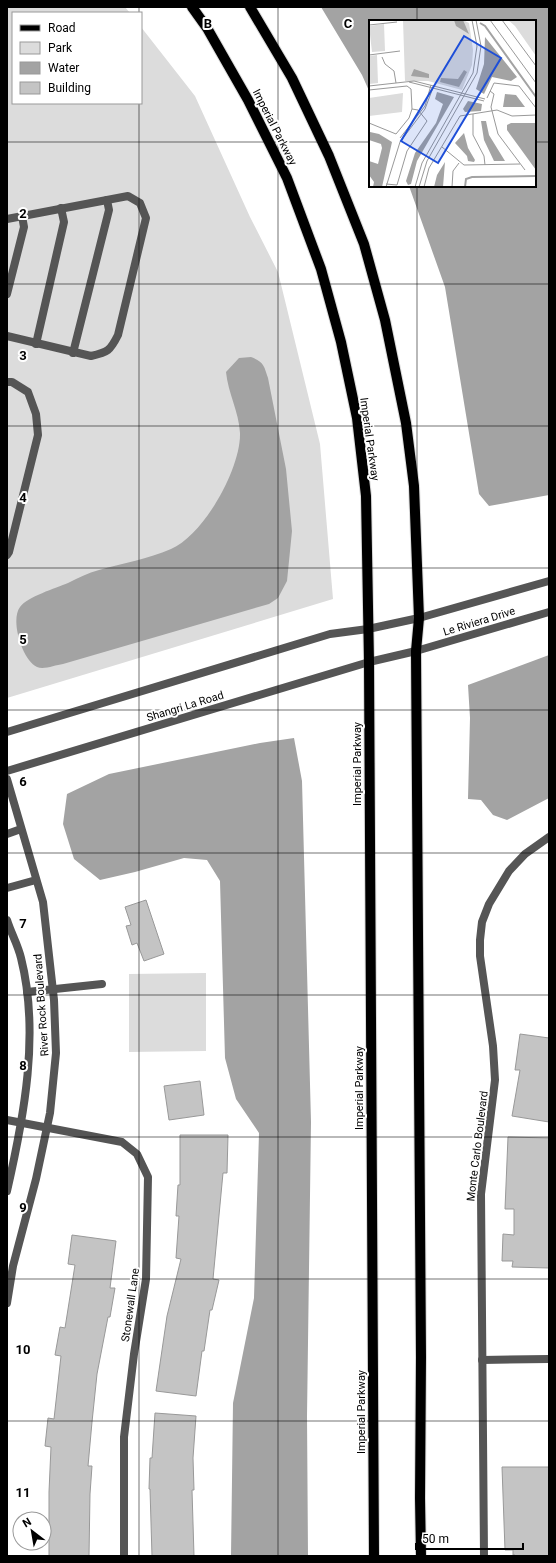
<svg xmlns="http://www.w3.org/2000/svg" width="556" height="1563" font-family="Roboto,sans-serif">
  <style>
    .green { fill: #dcdcdc }
    .water { fill: #a3a3a3 }
    .building { fill: #c4c4c4; stroke: #999 }
    .lines { fill: none; stroke-linecap: round; stroke-linejoin: round }
    .primary-casing { stroke: #dbdbdb; stroke-width: 12 }
    .service { stroke: #555; stroke-width: 8 }
    .minor { stroke: #555; stroke-width: 8 }
    .tertiary { stroke: #555; stroke-width: 8 }
    .primary { stroke: #000; stroke-width: 10 }
    .grid { fill: none; stroke: #000; stroke-width: 1; stroke-opacity: 0.55 }
    .labels { text-anchor: middle; stroke-width: 4; stroke-linejoin: round; paint-order: stroke }
    .street-label { font-size: 11px; fill: #000; stroke: #fff }
    .inset-river { fill: none; stroke: #a3a3a3; stroke-width: 2 }
    .inset-road { fill: none; stroke: #999; stroke-width: 1 }
    .view { fill: #1d4ed8; fill-opacity: 0.15; stroke: #1d4ed8; stroke-width: 2 }
    .inset-edge { fill: none; stroke: #000; stroke-width: 2 }
    .grid-label { font-size: 13px; text-anchor: middle; font-weight: bold; fill: #000; stroke: #fff; stroke-width: 4; stroke-linejoin: round; paint-order: stroke }
  </style>
  <rect width="100%" height="100%" fill="#fff"/>
  <g class="green">
    <path d="M 7,7 L 125,7 L 130,13 L 13,13 L 13,103 L 141,103 L 141,27 L 195,96 L 250,217 L 278,272 L 320,444 L 333,599 L 7,698 Z"/>
    <path d="M 206,973 L 206,1051 L 129,1052 L 129,974 Z"/>
  </g>
  <g class="water">
    <path d="M 321,7 L 549,7 L 549,495 L 489,506 L 479,494 L 445,287 L 409,186 L 535,186 L 535,21 L 370,21 L 370,93 L 362,75 Z"/>
    <path d="M 251,357 C 264,362 264,366 268,378 L 286,469 L 292,531 L 287,581 L 278,598 L 269,604 L 63,664 C 55,665 44,670 37,667 C 22,660 10,620 20,607 C 27,597 56,588 68,583 C 78,578 88,573 99,570 C 123,563 148,559 171,549 C 204,535 241,468 240,433 C 239,412 228,393 226,372 L 239,358 Z"/>
    <path d="M 549,655 L 549,798 L 507,820 L 493,815 L 481,800 L 468,799 L 470,718 L 468,685 Z"/>
    <path d="M 294,738 L 302,781 L 311,1122 L 307,1416 L 308,1556 L 231,1556 L 233,1403 L 254,1298 L 259,1133 L 236,1099 L 225,1058 L 220,881 L 207,860 L 184,858 L 135,872 L 100,880 L 74,859 L 63,824 L 67,794 L 109,774 L 260,743 Z"/>
  </g>
  <g class="building">
    <path d="M 146,900 L 164,954 L 144,961 L 137,943 L 132,945 L 126,926 L 131,925 L 125,907 Z"/>
    <path d="M 520,1034 L 549,1038 L 549,1122 L 512,1116 L 520,1070 L 515,1070 Z"/>
    <path d="M 200,1081 L 204,1115 L 169,1120 L 164,1086 Z"/>
    <path d="M 180,1135 L 228,1135 L 227,1173 L 223,1173 L 213,1279 L 219,1280 L 212,1310 L 210,1310 L 204,1351 L 202,1351 L 196,1396 L 156,1391 L 167,1316 L 181,1259 L 176,1258 L 179,1216 L 176,1216 L 178,1185 L 180,1185 Z"/>
    <path d="M 508,1137 L 549,1138 L 549,1268 L 512,1267 L 513,1261 L 502,1261 L 503,1234 L 514,1235 L 514,1209 L 505,1209 Z"/>
    <path d="M 72,1235 L 116,1241 L 110,1288 L 115,1288 L 110,1317 L 108,1317 L 97,1374 L 92,1422 L 88,1466 L 92,1466 L 90,1494 L 89,1556 L 49,1556 L 49,1492 L 51,1447 L 45,1446 L 48,1418 L 54,1419 L 61,1356 L 55,1355 L 60,1327 L 65,1328 L 75,1265 L 68,1264 Z"/>
    <path d="M 155,1413 L 196,1416 L 193,1458 L 194,1490 L 192,1490 L 194,1556 L 152,1556 L 150,1489 L 149,1489 L 150,1458 L 152,1458 Z"/>
    <path d="M 502,1467 L 549,1467 L 549,1556 L 515,1556 L 515,1555 L 513,1555 L 513,1550 L 505,1550 Z"/>
  </g>
  <g class="lines">
    <g class="primary-casing">
      <g id="primary">
        <path d="M 192,7 L 207,28 L 248,100 L 287,178 L 321,269 L 341,342 L 357,418 L 366,496 L 369,662 L 374,1556"/>
        <path d="M 250,7 L 292,78 L 329,156 L 364,244 L 385,320 L 406,423 L 414,486 L 419,618 L 416,651 L 421,1357 L 420,1498 L 421,1556"/>
      </g>
    </g>
    <g class="service">
      <path d="M 7,219 L 128,196 L 140,203 L 146,218 L 118,335 C 110,351 108,352 91,356 L 7,336"/>
      <path d="M 7,294 L 24,227 L 22,216"/>
      <path d="M 36,344 L 64,222 L 61,208"/>
      <path d="M 73,353 L 109,210 L 107,200"/>
      <path d="M 7,382 L 12,382 L 28,392 L 36,414 L 38,435 L 9,552 L 7,555"/>
      <path d="M 27,992 L 102,984"/>
    </g>
    <g class="minor">
      <path d="M 419,618 L 549,581"/>
      <path d="M 416,651 L 549,612"/>
      <path d="M 7,779 L 43,902 L 54,1000 L 56,1053 L 50,1113 L 36,1179 L 13,1266 L 7,1303"/>
      <path d="M 7,834 L 21,829"/>
      <path d="M 7,888 L 36,880"/>
      <path d="M 7,920 C 11,933 18,945 21,958 C 40,1033 24,1117 7,1191"/>
      <path d="M 7,1120 L 122,1142 L 137,1154 L 148,1177 L 146,1279 L 134,1354 L 124,1437 L 124,1556"/>
      <path d="M 482,1360 L 549,1359"/>
      <path d="M 484,1556 L 481,1194 L 495,1080 L 493,1046 L 480,956 L 480,940 L 482,922 L 489,904 L 509,871 L 525,854 L 549,837"/>
    </g>
    <g class="tertiary">
      <path d="M 7,732 L 330,634 L 368,629 L 419,618"/>
      <path d="M 7,771 L 369,662 L 416,651"/>
    </g>
    <use href="#primary" class="primary"/>
  </g>
  <path class="grid" d="M 139,7 L 139,13M 278,7 L 278,1556M 417,7 L 417,21M 139,103 L 139,1556M 7,142 L 370,142M 535,142 L 549,142M 417,186 L 417,1556M 7,284 L 549,284M 7,426 L 549,426M 7,568 L 549,568M 7,710 L 549,710M 7,853 L 549,853M 7,995 L 549,995M 7,1137 L 549,1137M 7,1279 L 549,1279M 7,1421 L 549,1421"/>
  <g class="labels">
    <g class="street-label">
      <text transform="translate(275 127) rotate(63)" y="4">Imperial Parkway</text>
      <text transform="translate(370 439) rotate(82)" y="4">Imperial Parkway</text>
      <text transform="translate(479 621) rotate(-17)" y="4">Le Riviera Drive</text>
      <text transform="translate(185 706) rotate(-17)" y="4">Shangri La Road</text>
      <text transform="translate(357 764) rotate(-90)" y="4">Imperial Parkway</text>
      <text transform="translate(41 1005) rotate(-94)" y="4">River Rock Boulevard</text>
      <text transform="translate(359 1088) rotate(-90)" y="4">Imperial Parkway</text>
      <text transform="translate(477 1146) rotate(-83)" y="4">Monte Carlo Boulevard</text>
      <text transform="translate(130 1305) rotate(-82)" y="4">Stonewall Lane</text>
      <text transform="translate(361 1412) rotate(-90)" y="4">Imperial Parkway</text>
    </g>
  </g>
  <g transform="translate(369 20)">
    <rect width="167" height="167" fill="#fff"/>
    <path d="M 34,0 L 94,0 L 100,3 L 104,30 L 103,45 L 93,70 L 59,61 L 36,61 ZM 139,0 L 167,0 L 167,36 L 146,6 ZM 15,4 L 16,31 L 3,32 L 0,6 ZM 8,35 L 9,63 L 0,64 L 0,36 ZM 34,73 L 33,92 L 0,96 L 0,78 Z" fill="#dcdcdc"/>
    <path d="M 85,0 L 94,0 L 100,14 L 87,6 ZM 116,17 L 148,57 L 142,61 L 123,57 L 115,74 L 107,69 L 115,44 ZM 45,49 L 60,54 L 60,58 L 42,56 ZM 95,50 L 98,52 L 90,67 L 71,62 L 72,58 L 89,59 ZM 68,72 L 85,77 L 48,141 L 42,164 L 39,165 L 37,161 L 46,133 L 67,103 L 74,84 L 66,79 ZM 136,74 L 147,75 L 156,87 L 134,87 ZM 99,81 L 113,84 L 112,91 L 96,92 L 94,89 ZM 112,101 L 117,101 L 120,115 L 136,141 L 125,141 L 115,120 ZM 142,103 L 167,103 L 167,150 L 138,110 L 138,105 ZM 1,112 L 10,114 L 23,122 L 13,167 L 4,167 L 5,162 L 0,155 L 0,141 L 9,144 L 13,128 L 12,124 L 0,120 ZM 95,113 L 99,128 L 106,140 L 105,142 L 99,141 L 98,136 L 86,123 ZM 76,142 L 74,167 L 65,167 L 68,155 Z" fill="#a3a3a3"/>
    <path class="inset-river" d="M 111,3 L 116,6 L 167,77M 96,167 L 97,159 L 103,157 L 167,156"/>
    <path class="inset-road" d="M 121,0 L 167,63M 133,0 L 167,46M 0,5 L 28,2M 0,35 L 31,31M 13,37 L 16,44 L 25,51 L 27,63M 40,62 L 115,81M 0,66 L 45,61 L 116,79M 0,70 L 38,66 L 42,69 L 43,89 L 40,98 L 27,114 L 0,103M 121,71 L 125,74 L 122,87 L 129,114 L 156,150M 118,78 L 125,63 L 150,66 L 167,88M 104,94 L 104,115 L 115,136 L 116,145M 31,118 L 56,86 L 62,65M 73,127 L 95,145 L 151,144M 17,164 L 28,165 L 38,131 L 58,101 L 49,90 L 43,89M 17,167 L 31,122 L 56,89 L 65,65M 46,167 L 53,143 L 104,53 L 108,26 L 103,0M 50,167 L 58,141 L 108,53 L 112,26 L 107,0M 55,167 L 60,148 L 91,96 L 128,90 L 143,96 L 167,95M 83,167 L 84,151 L 90,143"/>
    <path class="view" d="M 95,16 L 132,38 L 69,143 L 32,121 Z"/>
    <rect width="167" height="167" class="inset-edge"/>
  </g>
  <g class="grid-label">
    <text x="208" y="28">B</text>
    <text x="348" y="28">C</text>
    <text x="23" y="218">2</text>
    <text x="23" y="360">3</text>
    <text x="23" y="502">4</text>
    <text x="23" y="644">5</text>
    <text x="23" y="786">6</text>
    <text x="23" y="928">7</text>
    <text x="23" y="1070">8</text>
    <text x="23" y="1212">9</text>
    <text x="23" y="1354">10</text>
    <text x="23" y="1497">11</text>
  </g>
  <rect width="556" height="1563" fill="none" stroke="#000000" stroke-width="16"/>
  <rect x="12" y="12" width="130" height="92" fill="#ffffff" stroke="#999999"/>
  <rect x="20" y="25" width="20" height="6" fill="#000000" stroke="#999999"/>
  <text x="48" y="32" font-size="12" fill="#000000">Road</text>
  <rect x="20" y="42" width="20" height="12" fill="#dcdcdc" stroke="#999999"/>
  <text x="48" y="52" font-size="12" fill="#000000">Park</text>
  <rect x="20" y="62" width="20" height="12" fill="#a3a3a3" stroke="#999999"/>
  <text x="48" y="72" font-size="12" fill="#000000">Water</text>
  <rect x="20" y="82" width="20" height="12" fill="#c4c4c4" stroke="#999999"/>
  <text x="48" y="92" font-size="12" fill="#000000">Building</text>
  <g transform="translate(32 1531) rotate(329)"><circle r="19" fill="#ffffff" stroke="#999999"/>
  <path d="M0-3L7 15L0 10L-7 15Z" fill="#000000"/>
  <text y="-6" font-size="11" font-weight="bold" text-anchor="middle" fill="#000000">N</text>
  </g>
  <path d="M416 1543v6h107v-6" fill="none" stroke="#000000" stroke-width="2"/>
  <text x="422" y="1543" font-size="12" fill="#000000" stroke="#ffffff" stroke-width="3" paint-order="stroke">50 m</text>
</svg>
